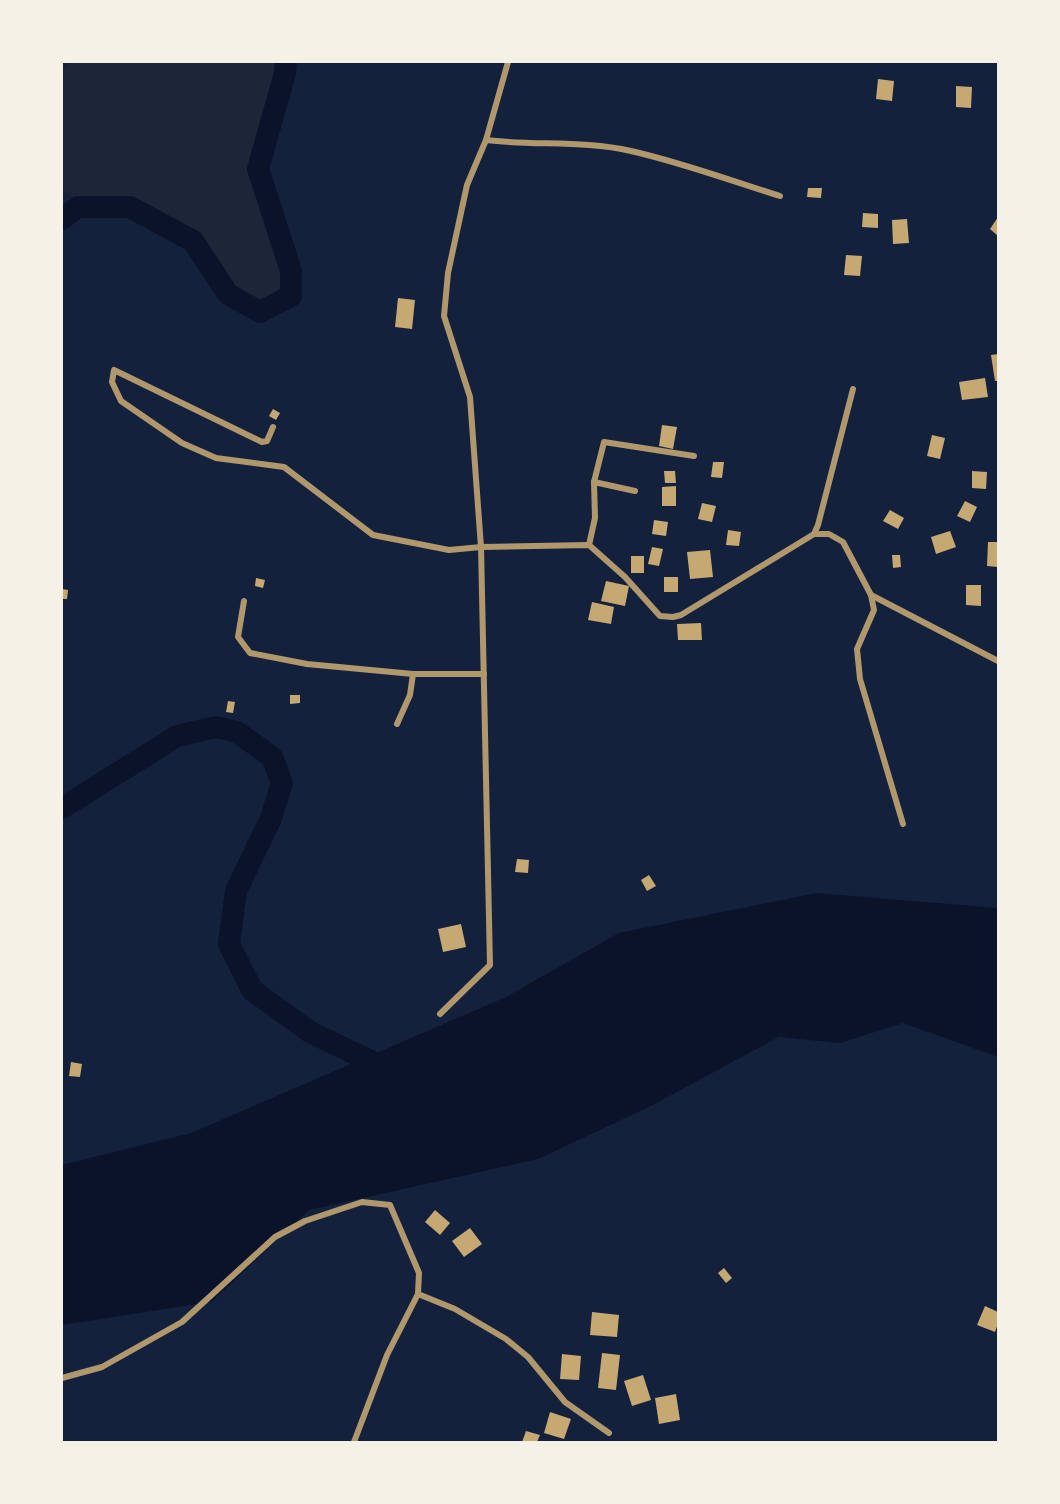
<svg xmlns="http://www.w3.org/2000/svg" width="1060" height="1504" font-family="'Libre Baskerville',serif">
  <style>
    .green { fill: #1d2539 }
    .water { fill: #0b132b }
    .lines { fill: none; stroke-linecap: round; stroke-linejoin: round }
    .river { stroke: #0b132b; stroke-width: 22 }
    .building { fill: #c6a872 }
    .minor { stroke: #b1986c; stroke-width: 6 }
  </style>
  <rect width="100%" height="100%" fill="#14213d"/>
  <path class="green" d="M 67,62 L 278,62 L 278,71 L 250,169 L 283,272 L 283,292 L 261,304 L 234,288 L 198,235 L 132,200 L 75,200 L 62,189 L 62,76 Z"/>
  <path class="water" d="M 816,893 L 998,908 L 998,1057 L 903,1023 L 840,1043 L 779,1037 L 649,1107 L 538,1159 L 309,1210 L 211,1302 L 62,1325 L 62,1165 L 191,1133 L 506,997 L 619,933 Z"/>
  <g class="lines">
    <g class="river">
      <path d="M 62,219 L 78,207 L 130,207 L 193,241 L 228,294 L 260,312 L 291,296 L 291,271 L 258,169 L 285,73 L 286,62"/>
      <path d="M 62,808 L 177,736 L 216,727 L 237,732 L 272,757 L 282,783 L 271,818 L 236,891 L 229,944 L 252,990 L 310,1032 L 391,1071"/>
    </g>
  </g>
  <g class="building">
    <path d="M 878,79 L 894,81 L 892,101 L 876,99 Z"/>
    <path d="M 956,86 L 972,87 L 971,108 L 956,107 Z"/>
    <path d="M 808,188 L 822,188 L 821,198 L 807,197 Z"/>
    <path d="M 863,213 L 878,214 L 878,228 L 862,227 Z"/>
    <path d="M 998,217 L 998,236 L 990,229 Z"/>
    <path d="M 907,219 L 909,243 L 893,244 L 892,220 Z"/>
    <path d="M 846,255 L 862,256 L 860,276 L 844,275 Z"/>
    <path d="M 398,298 L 415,300 L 412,329 L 395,327 Z"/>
    <path d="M 998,354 L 998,381 L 995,381 L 991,355 Z"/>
    <path d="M 985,378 L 988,397 L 962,400 L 959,382 Z"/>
    <path d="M 273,409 L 280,413 L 276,420 L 269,416 Z"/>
    <path d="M 662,425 L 677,427 L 673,449 L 659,446 Z"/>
    <path d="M 932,435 L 945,438 L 940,459 L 927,456 Z"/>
    <path d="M 713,462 L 724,462 L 722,478 L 711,477 Z"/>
    <path d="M 664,471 L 675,471 L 676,483 L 665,483 Z"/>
    <path d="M 972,471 L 987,472 L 986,489 L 972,488 Z"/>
    <path d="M 676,486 L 676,506 L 662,506 L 662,487 Z"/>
    <path d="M 965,501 L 977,507 L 970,522 L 957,516 Z"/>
    <path d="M 702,503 L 716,506 L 712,522 L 698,519 Z"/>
    <path d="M 890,510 L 904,518 L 898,529 L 883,521 Z"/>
    <path d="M 654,520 L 668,522 L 666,536 L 652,534 Z"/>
    <path d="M 728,530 L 741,532 L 739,546 L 726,545 Z"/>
    <path d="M 950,531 L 956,547 L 936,554 L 931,537 Z"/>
    <path d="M 988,542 L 998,542 L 998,567 L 987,566 Z"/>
    <path d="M 652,547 L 663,549 L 659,566 L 648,564 Z"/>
    <path d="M 710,550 L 713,577 L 690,579 L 687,552 Z"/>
    <path d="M 892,555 L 900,555 L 901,567 L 893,568 Z"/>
    <rect x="631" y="556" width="13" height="17"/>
    <rect x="664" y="577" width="14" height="15"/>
    <path d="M 256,578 L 265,580 L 263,588 L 255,586 Z"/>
    <path d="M 606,581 L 629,586 L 625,606 L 601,601 Z"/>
    <path d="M 966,585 L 981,585 L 981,606 L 966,605 Z"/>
    <path d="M 62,589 L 68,590 L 67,599 L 62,599 Z"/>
    <path d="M 592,602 L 614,607 L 611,624 L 588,620 Z"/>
    <path d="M 701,623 L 702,640 L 678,640 L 677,624 Z"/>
    <path d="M 290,695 L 300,695 L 300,703 L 290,704 Z"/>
    <path d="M 228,701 L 235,702 L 233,713 L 226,712 Z"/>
    <path d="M 517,859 L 529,860 L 528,873 L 515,872 Z"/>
    <path d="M 649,875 L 656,886 L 647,891 L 641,880 Z"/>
    <path d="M 461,924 L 466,947 L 443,952 L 438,929 Z"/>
    <path d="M 71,1062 L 82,1064 L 80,1077 L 69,1076 Z"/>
    <path d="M 435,1210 L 450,1223 L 440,1235 L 425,1222 Z"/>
    <path d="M 470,1228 L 482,1244 L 464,1257 L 452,1241 Z"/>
    <path d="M 724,1268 L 732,1278 L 726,1283 L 718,1273 Z"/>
    <path d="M 985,1306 L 998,1312 L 998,1324 L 995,1332 L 977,1325 Z"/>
    <path d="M 592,1312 L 619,1315 L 617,1337 L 590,1335 Z"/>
    <path d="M 602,1353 L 620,1355 L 616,1390 L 598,1388 Z"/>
    <path d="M 562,1354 L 581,1356 L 579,1380 L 560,1379 Z"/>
    <path d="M 643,1375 L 651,1400 L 632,1406 L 624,1381 Z"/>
    <path d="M 676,1394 L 680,1420 L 659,1424 L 655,1398 Z"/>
    <path d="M 550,1412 L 571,1419 L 564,1439 L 544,1433 Z"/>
    <path d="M 526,1431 L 540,1435 L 537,1442 L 522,1442 Z"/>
  </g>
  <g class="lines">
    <g class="minor">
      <path d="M 486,140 C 534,146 584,140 631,151 C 680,162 732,181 780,196"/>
      <path d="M 273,427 L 267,441 L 262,442 L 114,370 L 112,382 L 121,401 L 182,443 L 216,458 L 284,467 L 373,535 L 449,550 L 481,547 L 589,545 L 625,577 L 660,616 L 673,617 L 681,615 L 814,534 L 829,534 L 843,542 L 871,595 L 874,610 L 857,649 L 860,679 L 903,824"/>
      <path d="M 594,482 L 635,491"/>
      <path d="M 814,534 L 818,525 L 853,389"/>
      <path d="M 589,545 L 595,518 L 594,482 L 604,442 L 694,456"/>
      <path d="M 871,595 L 998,661"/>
      <path d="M 244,601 L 238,637 L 250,653 L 307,664 L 413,674 L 484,674"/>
      <path d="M 397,724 L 410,695 L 413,674"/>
      <path d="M 440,1014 L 490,965 L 481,547 L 470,397 L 444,316 L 448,273 L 467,185 L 486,140 L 508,62"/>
      <path d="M 418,1294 L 455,1309 L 506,1339 L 528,1357 L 565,1402 L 609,1433"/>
      <path d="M 62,1378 L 102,1367 L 182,1322 L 275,1237 L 305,1221 L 362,1202 L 390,1205 L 419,1273 L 418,1294 L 387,1355 L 354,1442"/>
    </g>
  </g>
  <rect width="1060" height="1504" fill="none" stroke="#f6f1e7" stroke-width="126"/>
</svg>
